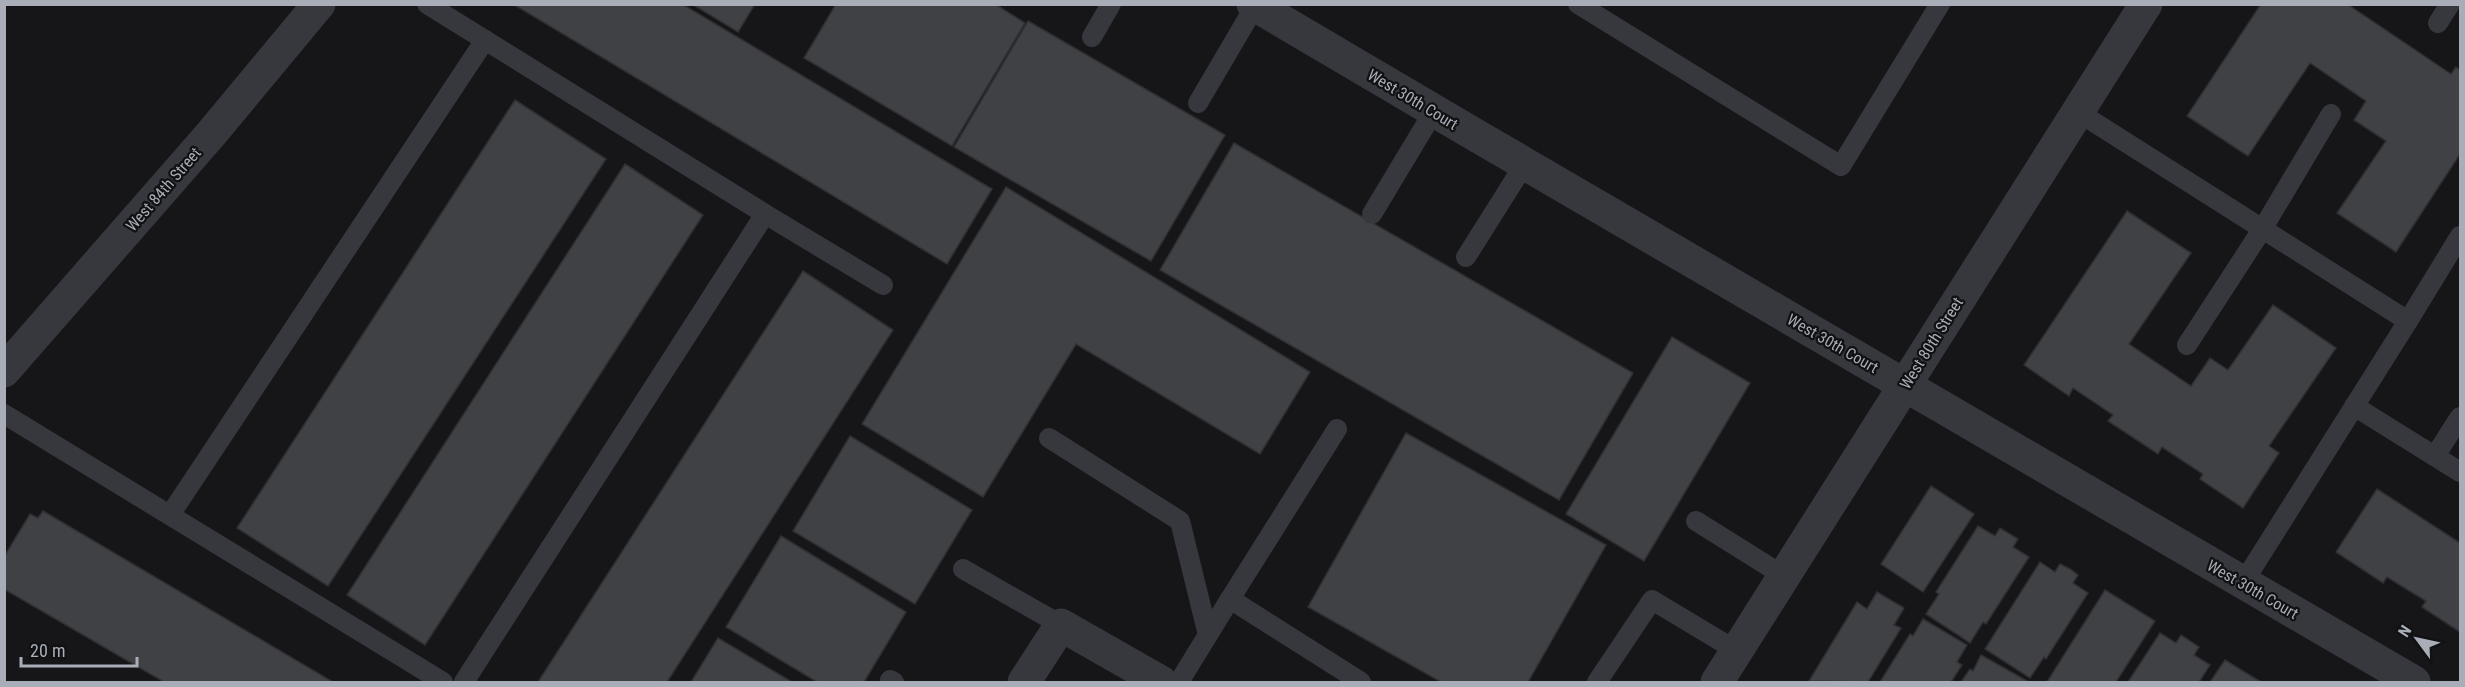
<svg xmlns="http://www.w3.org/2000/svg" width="2465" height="687" font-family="'Roboto Condensed',sans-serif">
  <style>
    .building { fill: #404145; stroke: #303034; stroke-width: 1.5 }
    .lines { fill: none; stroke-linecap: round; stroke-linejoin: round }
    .service { stroke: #37383d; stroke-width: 20 }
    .minor { stroke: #37383d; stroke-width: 33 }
    .tertiary { stroke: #37383d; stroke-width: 33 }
    .labels { text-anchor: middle; stroke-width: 4.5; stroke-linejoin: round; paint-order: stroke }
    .street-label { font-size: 16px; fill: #a8adb8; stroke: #111113 }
  </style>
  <rect width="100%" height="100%" fill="#161618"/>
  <g class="building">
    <path d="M 513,4 L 682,4 L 992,189 L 947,264 Z"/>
    <path d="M 692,4 L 755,4 L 738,32 Z"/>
    <path d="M 836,4 L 995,4 L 1025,23 L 952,146 L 804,58 Z"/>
    <path d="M 2261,4 L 2347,4 L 2451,74 L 2456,67 L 2460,70 L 2460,154 L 2396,252 L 2337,213 L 2386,141 L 2354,120 L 2366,101 L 2310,63 L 2248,156 L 2187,116 Z"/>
    <path d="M 1028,21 L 1225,135 L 1151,261 L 954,147 Z"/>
    <path d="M 515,100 L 606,159 L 328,586 L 237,528 Z"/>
    <path d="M 1234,143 L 1633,373 L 1559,500 L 1160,270 Z"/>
    <path d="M 625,164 L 703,215 L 425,645 L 347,595 Z"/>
    <path d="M 1006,187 L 1310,372 L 1260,454 L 1076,344 L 983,497 L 862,424 Z"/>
    <path d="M 2127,211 L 2191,253 L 2129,344 L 2191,386 L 2210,358 L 2228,370 L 2273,305 L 2336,348 L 2269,446 L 2279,453 L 2243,508 L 2200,479 L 2203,474 L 2162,447 L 2158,454 L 2108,421 L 2113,415 L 2073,388 L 2069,396 L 2024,365 Z"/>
    <path d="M 803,271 L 893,330 L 667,682 L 538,682 Z"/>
    <path d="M 1672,337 L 1750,383 L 1644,561 L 1566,514 Z"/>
    <path d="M 1406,433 L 1606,545 L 1528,682 L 1441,682 L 1308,607 Z"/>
    <path d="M 850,436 L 972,510 L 915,604 L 793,531 Z"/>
    <path d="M 1931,486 L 1974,514 L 1923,592 L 1881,564 Z"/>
    <path d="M 2377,489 L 2460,543 L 2460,632 L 2422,607 L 2426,601 L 2387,577 L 2383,583 L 2336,552 Z"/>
    <path d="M 43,511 L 333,682 L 164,682 L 4,589 L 4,557 L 30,514 L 38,518 Z"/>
    <path d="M 1978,526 L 1995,536 L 2000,528 L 2018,539 L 2013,547 L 2029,557 L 1986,624 L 1983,622 L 1970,643 L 1926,614 L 1939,594 L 1936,592 Z"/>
    <path d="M 781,536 L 906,612 L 864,682 L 817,682 L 726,627 Z"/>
    <path d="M 2040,562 L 2055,572 L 2060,564 L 2070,569 L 2078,575 L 2073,583 L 2088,593 L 2046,659 L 2044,657 L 2030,678 L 1985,649 Z"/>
    <path d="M 2105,590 L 2155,621 L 2116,682 L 2047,682 Z"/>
    <path d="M 1877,592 L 1904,608 L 1894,625 L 1901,628 L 1868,682 L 1809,681 L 1857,602 L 1867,609 Z"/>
    <path d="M 1923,619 L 1967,645 L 1957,662 L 1962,665 L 1951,682 L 1880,682 L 1910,634 L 1913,636 Z"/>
    <path d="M 2160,633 L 2176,643 L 2181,635 L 2199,647 L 2194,655 L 2210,665 L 2199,682 L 2128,682 Z"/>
    <path d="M 718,638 L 792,682 L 691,682 Z"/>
    <path d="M 1981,655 L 2029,682 L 1961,682 L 1970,669 L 1973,671 Z"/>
    <path d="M 2225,660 L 2261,682 L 2210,682 Z"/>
  </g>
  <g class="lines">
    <g class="service">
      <path d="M 427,4 L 485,40"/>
      <path d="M 1578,4 L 1841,166 L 1940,4"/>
      <path d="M 2438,23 L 2450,4"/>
      <path d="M 1092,37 L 1111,4"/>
      <path d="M 1198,103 L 1255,6"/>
      <path d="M 2078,112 L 2408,321 L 2243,583"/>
      <path d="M 765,214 L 883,285"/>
      <path d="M 1372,214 L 1434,111"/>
      <path d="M 1466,257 L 1524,165"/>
      <path d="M 2408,321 L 2460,236"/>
      <path d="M 2187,345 L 2263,228 L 2331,114"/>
      <path d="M 2354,406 L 2460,472"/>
      <path d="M 4,414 L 443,682"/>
      <path d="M 1049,438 L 1180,521 L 1208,635"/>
      <path d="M 2435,456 L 2460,417"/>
      <path d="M 170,515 L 485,40 L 765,214 L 464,682"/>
      <path d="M 1696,521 L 1784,576"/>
      <path d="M 963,569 L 1061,625"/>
      <path d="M 1230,599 L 1337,429"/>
      <path d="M 890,680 L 894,682"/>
      <path d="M 1179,682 L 1230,599 L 1361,682"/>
      <path d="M 1597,682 L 1652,600 L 1737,651"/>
    </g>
    <g class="minor">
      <path d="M 1253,4 C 1639,232 2027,457 2414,682"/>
      <path d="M 1024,682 L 1061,625 L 1161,682"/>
    </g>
    <g class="tertiary">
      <path d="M 4,371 L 211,134 L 319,4"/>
      <path d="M 1717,682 L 2146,4"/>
    </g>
  </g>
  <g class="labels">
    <g class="street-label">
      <text transform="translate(1413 99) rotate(31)" y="6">West 30th Court</text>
      <text transform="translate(163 189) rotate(-49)" y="6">West 84th Street</text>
      <text transform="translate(1833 343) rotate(30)" y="6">West 30th Court</text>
      <text transform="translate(1931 343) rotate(-58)" y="6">West 80th Street</text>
      <text transform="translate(2253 589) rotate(30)" y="6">West 30th Court</text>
    </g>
  </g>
  <rect width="2465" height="687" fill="none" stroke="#a8adb8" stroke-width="12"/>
  <g transform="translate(2417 639) rotate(303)" stroke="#111113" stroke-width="4.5" paint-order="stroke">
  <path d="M0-4.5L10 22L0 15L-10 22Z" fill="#a8adb8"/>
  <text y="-9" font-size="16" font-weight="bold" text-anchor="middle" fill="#a8adb8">N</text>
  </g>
  <path d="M21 657v9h116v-9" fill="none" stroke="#a8adb8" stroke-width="3"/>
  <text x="30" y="657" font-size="18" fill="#a8adb8" stroke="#111113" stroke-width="4.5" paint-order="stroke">20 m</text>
</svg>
